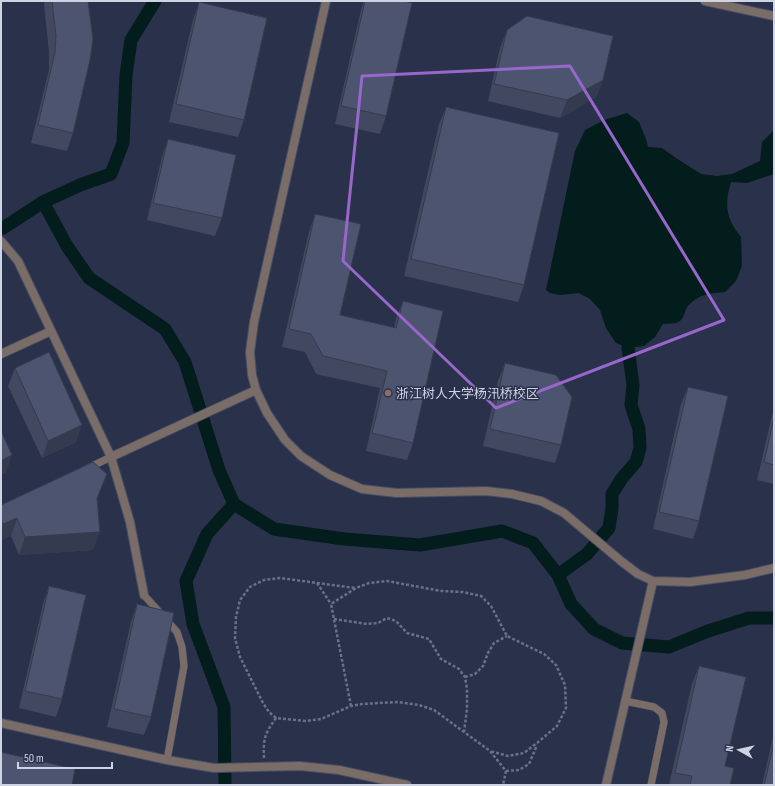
<svg xmlns="http://www.w3.org/2000/svg" width="775" height="786" font-family="'Sofia Sans Condensed','Noto Sans SC',sans-serif">
  <style>
    .water { fill: #031c1c }
    .lines { fill: none; stroke-linecap: round; stroke-linejoin: round }
    .canal { stroke: #031c1c; stroke-width: 13 }
    .lane-casing { stroke: #484e66; stroke-width: 8 }
    .street-casing { stroke: #484e66; stroke-width: 10 }
    .path { stroke: #6a7186; stroke-width: 2.5; stroke-dasharray: 3 2; stroke-linecap: butt }
    .lane { stroke: #7a6c66; stroke-width: 7 }
    .street { stroke: #7a6c66; stroke-width: 8 }
    .wall { fill: #41485f }
    .shaded-wall { fill: #353b4e }
    .building { fill: #4c546f; stroke: #353b4e }
    .marked { fill: none; stroke: #9867cc; stroke-width: 3; stroke-linejoin: round }
    .education-dot { fill: #8d6e63; stroke: #2a314a; stroke-width: 1.5 }
    .labels { text-anchor: middle; stroke-width: 3; stroke-linejoin: round; paint-order: stroke }
    .poi-label { font-size: 13px; fill: #ced4e4; stroke: #2a314a; text-anchor: start }
  </style>
  <rect width="100%" height="100%" fill="#2a314a"/>
  <path class="water" d="M 627,113 L 639,122 L 646,139 L 648,147 L 662,148 L 676,158 L 701,174 L 717,176 L 732,174 L 760,161 L 762,142 L 774,130 L 774,174 L 747,183 L 731,182 C 724,204 726,219 741,237 L 742,266 L 736,281 L 725,292 C 711,293 698,294 688,306 C 686,308 685,312 684,315 C 680,325 673,323 663,324 L 655,337 L 644,346 L 628,348 L 616,343 L 606,328 L 600,310 L 590,299 L 579,293 L 560,295 L 550,293 L 546,290 L 575,151 L 585,130 L 604,120 Z"/>
  <g class="lines">
    <g class="canal">
      <path d="M 43,202 L 67,246 L 89,278 L 165,329 L 185,362 L 219,470 L 234,504 L 274,529 L 344,539 L 420,545 L 502,531 L 533,543 L 558,575 L 571,604 L 594,629 L 622,643 L 669,647 L 708,631 L 749,618 L 774,618"/>
      <path d="M 3,228 L 43,202 L 80,185 L 111,174 L 123,143 L 126,75 L 131,40 L 155,1"/>
      <path d="M 558,575 L 587,554 L 609,528 L 612,508 L 612,494 L 622,478 L 636,462 L 640,448 L 639,429 L 631,405 L 633,385 L 628,348"/>
      <path d="M 225,785 L 224,707 L 193,624 L 186,581 L 207,534 L 234,504"/>
    </g>
    <g class="lane-casing">
      <g id="lane">
        <path d="M 88,468 L 111,457"/>
        <path d="M 144,595 L 177,632 L 182,647 L 184,666 L 167,760"/>
        <path d="M 625,701 L 654,707 L 662,713 L 664,722 L 651,785"/>
      </g>
    </g>
    <g class="street-casing">
      <g id="street">
        <path d="M 326,1 L 254,322 L 250,352 L 252,375 L 256,390 L 267,413 L 285,440 L 301,456 L 330,475 L 362,489 L 397,493 L 486,491 L 512,494 L 541,501 L 564,513 L 621,561 L 638,574 L 653,581 L 690,582 L 745,575 L 774,568"/>
        <path d="M 705,1 L 774,16"/>
        <path d="M 1,241 L 18,261 L 111,457 L 130,522 L 144,595"/>
        <path d="M 1,354 L 51,331"/>
        <path d="M 111,457 L 256,390"/>
        <path d="M 1,723 L 167,760 L 214,768 L 300,766 L 339,770 L 407,785"/>
        <path d="M 606,785 L 653,581"/>
      </g>
    </g>
    <g class="path">
      <path d="M 317,583 L 331,604"/>
      <path d="M 334,619 L 367,624 L 378,623 L 387,618 L 396,621 L 407,633 L 429,639 L 441,659 L 459,669 L 465,677 L 467,689 L 467,709 L 464,732"/>
      <path d="M 465,677 L 475,674 L 483,666 L 488,653 L 494,643 L 507,636"/>
      <path d="M 351,706 L 331,604 L 356,588 L 369,583 L 387,581 L 441,591 L 463,592 L 481,596 L 491,606 L 507,636 L 544,654 L 556,665 L 565,685 L 566,708 L 557,726 L 537,743 L 524,753 L 508,756 L 490,751"/>
      <path d="M 276,718 L 269,712 L 263,703 L 240,657 L 235,638 L 236,617 L 240,600 L 250,587 L 264,580 L 280,578 L 355,588"/>
      <path d="M 264,758 C 263,738 265,734 276,718 L 306,721 L 321,719 L 351,706 L 362,704 L 398,702 L 419,705 L 434,710 L 490,751 L 506,771 L 503,785"/>
      <path d="M 506,771 L 519,770 L 529,764 L 537,745"/>
    </g>
    <use href="#lane" class="lane"/>
    <use href="#street" class="street"/>
  </g>
  <g class="wall">
    <path d="M 45,1 L 88,1 L 73,133 L 67,151 L 31,143 L 49,70 L 49,53 L 44,4 Z"/>
    <path d="M 364,1 L 404,1 L 386,116 L 380,134 L 335,124 L 361,10 Z"/>
    <path d="M 199,2 L 244,120 L 238,137 L 169,122 L 193,20 Z"/>
    <path d="M 507,30 L 603,80 L 596,97 L 560,118 L 488,101 L 500,48 Z"/>
    <path d="M 446,107 L 524,285 L 518,302 L 404,276 L 439,124 Z"/>
    <path d="M 168,139 L 222,218 L 215,236 L 147,220 L 162,157 Z"/>
    <path d="M 315,214 L 340,315 L 394,328 L 396,319 L 403,301 L 413,443 L 407,460 L 366,451 L 380,388 L 316,374 L 305,352 L 282,347 L 309,232 Z"/>
    <path d="M 505,363 L 561,445 L 555,463 L 483,446 L 498,381 Z"/>
    <path d="M 15,368 L 76,442 L 42,458 L 8,386 Z"/>
    <path d="M 688,387 L 699,521 L 693,539 L 653,529 L 681,404 Z"/>
    <path d="M 774,407 L 774,484 L 757,480 Z"/>
    <path d="M 100,492 L 97,500 L 93,550 L 19,555 L 11,536 L 1,540 L 1,505 Z"/>
    <path d="M 49,586 L 62,699 L 56,717 L 19,708 L 43,604 Z"/>
    <path d="M 137,604 L 151,717 L 144,735 L 107,727 L 131,622 Z"/>
    <path d="M 699,666 L 725,766 L 730,785 L 669,785 L 692,684 Z"/>
    <path d="M 774,733 L 774,785 L 762,785 Z"/>
  </g>
  <g class="shaded-wall">
    <path d="M 603,80 L 596,97 L 560,118 L 567,100 Z"/>
    <path d="M 82,425 L 76,442 L 42,458 L 48,441 Z"/>
    <path d="M 12,455 L 6,473 L 1,475 L 1,461 Z"/>
    <path d="M 107,474 L 100,492 L 90,515 L 97,498 Z"/>
    <path d="M 17,518 L 11,536 L 1,540 L 1,531 L 3,524 Z"/>
    <path d="M 100,532 L 93,550 L 19,555 L 25,537 Z"/>
  </g>
  <g class="building">
    <path d="M 52,1 L 88,1 L 93,39 L 90,60 L 73,133 L 38,125 L 55,52 L 56,36 Z"/>
    <path d="M 365,1 L 404,1 L 412,3 L 386,116 L 341,106 Z"/>
    <path d="M 199,2 L 267,18 L 244,120 L 176,104 Z"/>
    <path d="M 527,16 L 613,36 L 603,80 L 567,100 L 494,84 L 507,30 Z"/>
    <path d="M 446,107 L 559,133 L 524,285 L 411,259 Z"/>
    <path d="M 168,139 L 236,155 L 222,218 L 153,203 Z"/>
    <path d="M 315,214 L 361,224 L 340,315 L 396,328 L 403,301 L 443,311 L 413,443 L 372,433 L 387,371 L 323,356 L 311,334 L 289,329 Z"/>
    <path d="M 49,352 L 82,425 L 48,441 L 15,368 Z"/>
    <path d="M 505,363 L 556,375 L 572,397 L 561,445 L 490,429 Z"/>
    <path d="M 688,387 L 728,396 L 699,521 L 659,512 Z"/>
    <path d="M 774,418 L 774,465 L 764,462 Z"/>
    <path d="M 1,431 L 12,455 L 1,461 Z"/>
    <path d="M 93,462 L 107,474 L 97,498 L 100,532 L 25,537 L 17,518 L 3,524 L 1,519 L 1,505 Z"/>
    <path d="M 49,586 L 86,595 L 62,699 L 25,691 Z"/>
    <path d="M 137,604 L 174,613 L 151,717 L 114,709 Z"/>
    <path d="M 699,666 L 746,677 L 725,766 L 734,768 L 730,785 L 690,785 L 692,776 L 675,773 Z"/>
    <path d="M 774,743 L 774,785 L 764,785 Z"/>
    <path d="M 1,752 L 75,769 L 72,785 L 1,785 Z"/>
  </g>
  <path class="marked" d="M 570,66 L 724,320 L 496,408 L 343,261 L 362,76 Z"/>
  <circle class="education-dot" cx="388" cy="393" r="4"/>
  <g class="labels">
    <g class="poi-label">
      <text x="396" y="398">浙江树人大学杨汛桥校区</text>
    </g>
  </g>
  <rect width="775" height="786" fill="none" stroke="#ced4e4" stroke-width="4"/>
  <g transform="translate(739 750) rotate(278)" stroke="#2a314a" stroke-width="3" paint-order="stroke">
  <path d="M0-3L7 15L0 10L-7 15Z" fill="#ced4e4"/>
  <text y="-6" font-size="11" font-weight="bold" text-anchor="middle" fill="#ced4e4">N</text>
  </g>
  <path d="M18 762v6h94v-6" fill="none" stroke="#ced4e4" stroke-width="2"/>
  <text x="24" y="762" font-size="12" fill="#ced4e4" stroke="#2a314a" stroke-width="3" paint-order="stroke">50 m</text>
</svg>
